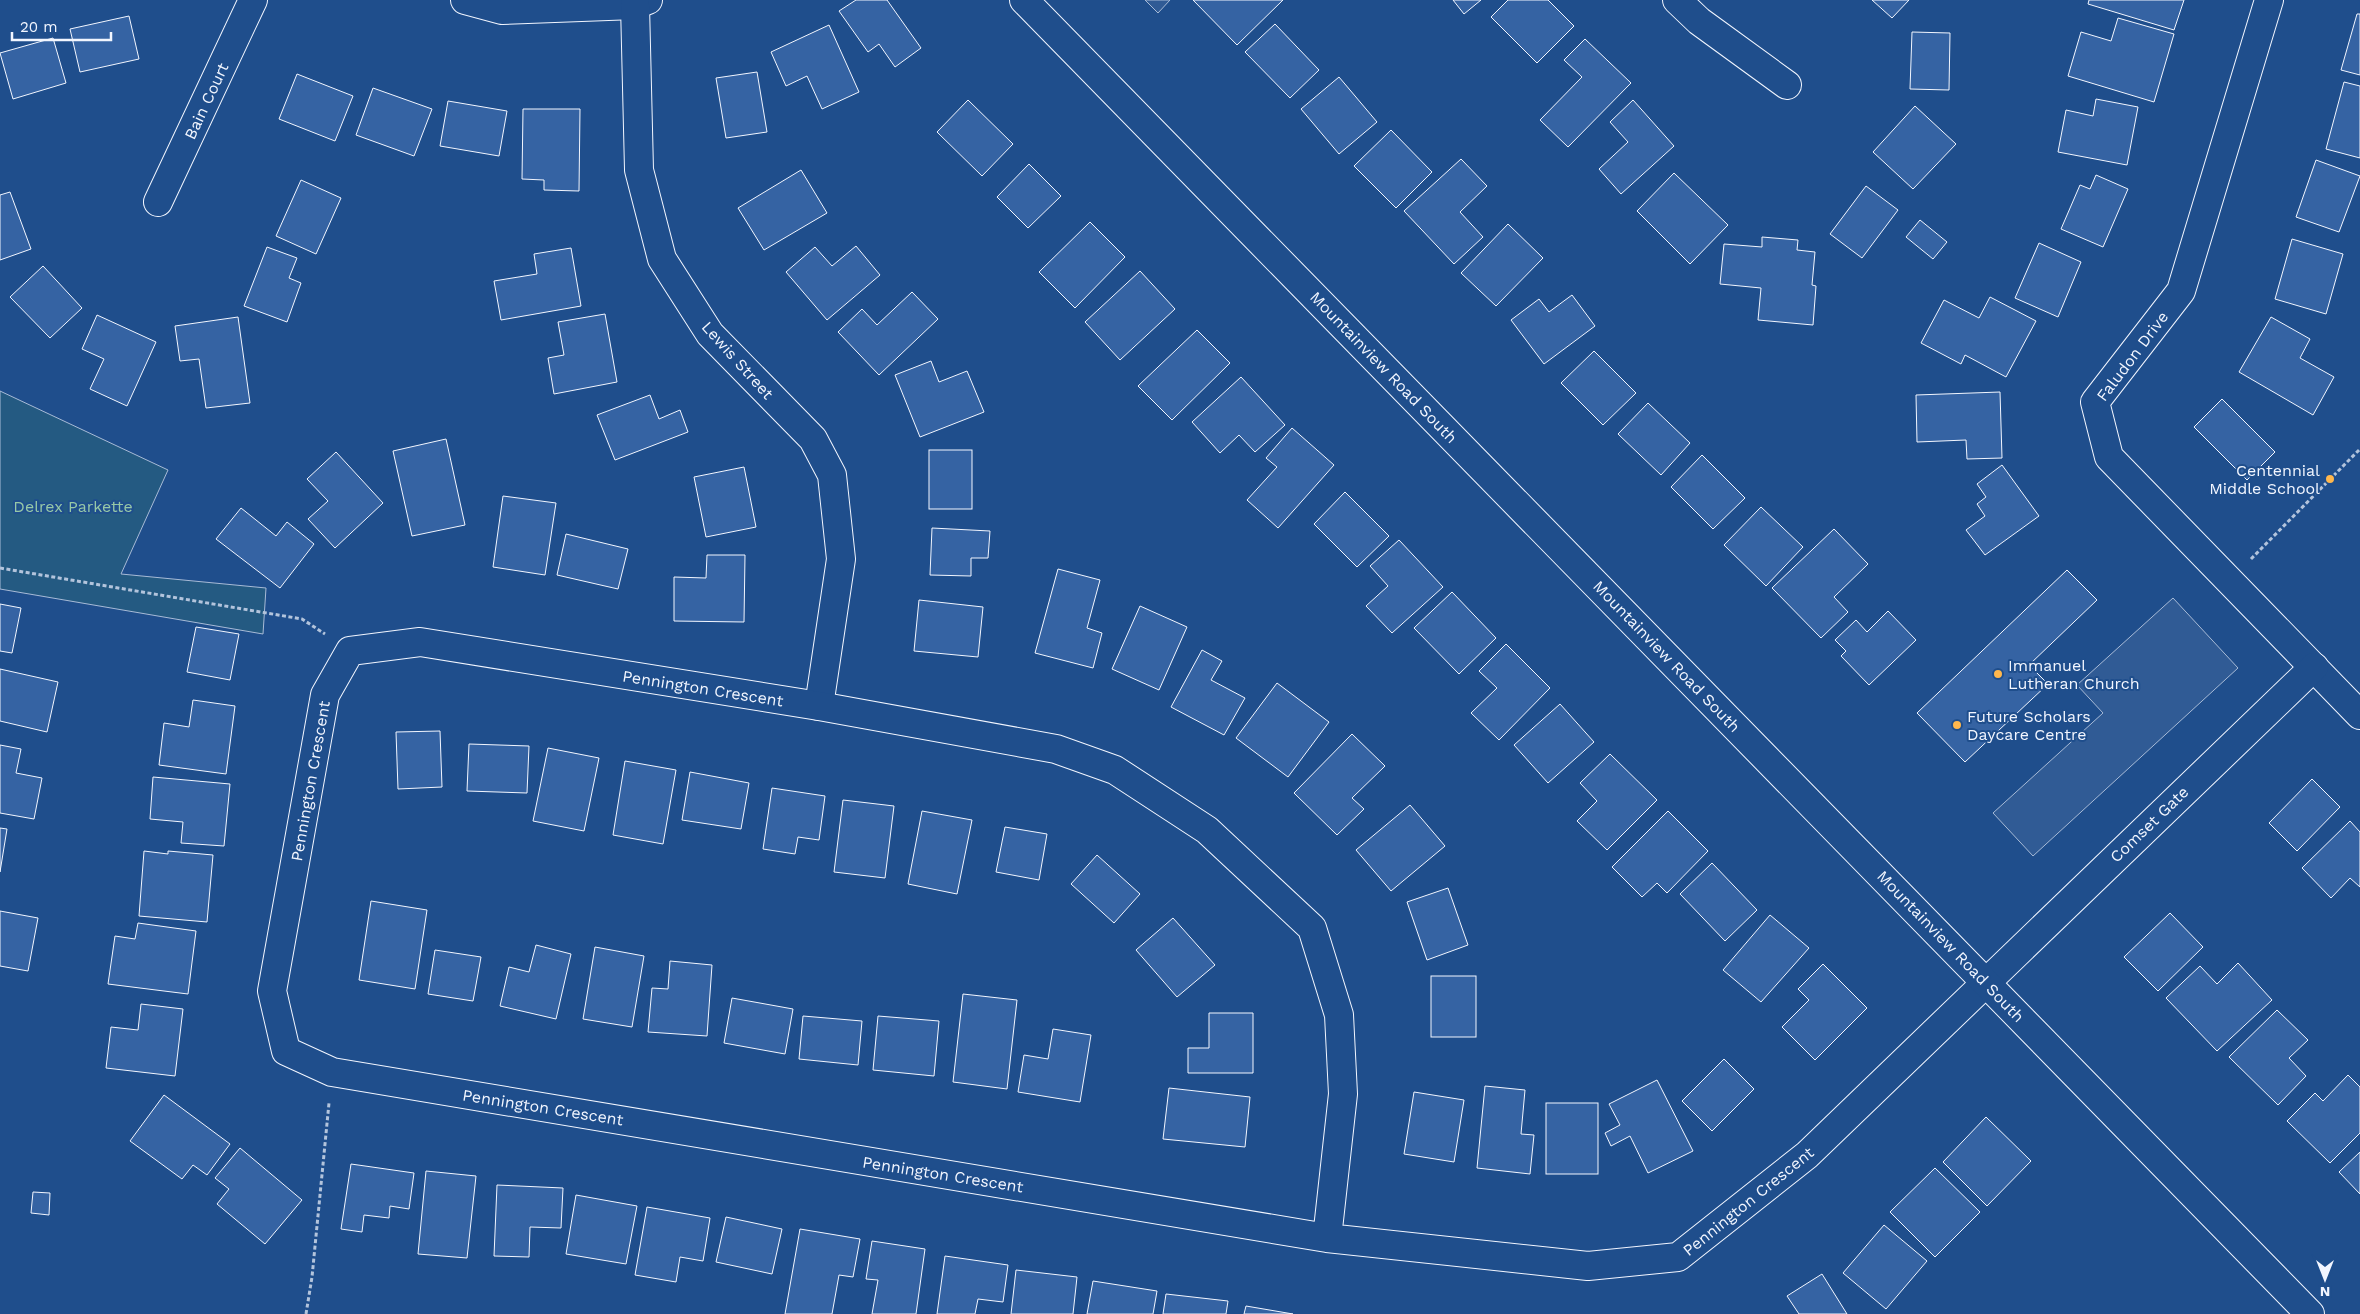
<svg xmlns="http://www.w3.org/2000/svg" width="2360" height="1314" font-family="'Work Sans',sans-serif">
  <style>
    .green { fill: #245a82; stroke: #a8bbd7 }
    .parking { fill: #305b95; stroke: #a8bbd7 }
    .building { fill: #3563a3; stroke: #f2f6ff }
    .lines { fill: none; stroke-linecap: round; stroke-linejoin: round }
    .minor-casing { stroke: #f2f6ff; stroke-width: 30 }
    .major-casing { stroke: #f2f6ff; stroke-width: 30 }
    .path { stroke: #b3c4dc; stroke-width: 3; stroke-dasharray: 4 2.5; stroke-linecap: butt }
    .minor { stroke: #1f4e8c; stroke-width: 28 }
    .major { stroke: #1f4e8c; stroke-width: 28 }
    .poi-dot { fill: #ffb74d; stroke: #1f4e8c; stroke-width: 2 }
    .labels { text-anchor: middle; stroke-width: 4; stroke-linejoin: round; paint-order: stroke }
    .street-label { font-size: 16px; fill: #f2f6ff; stroke: #1f4e8c }
    .poi-label { font-size: 16px; fill: #f2f6ff; stroke: #1f4e8c; text-anchor: start }
    .park-label { font-size: 16px; fill: #97c8a6; stroke: #1f4e8c }
  </style>
  <rect width="100%" height="100%" fill="#1f4e8c"/>
  <path class="green" d="M 0,391 L 168,470 L 121,574 L 266,588 L 263,634 L 0,589 Z"/>
  <g class="parking">
    <path d="M 1145,0 L 1170,0 L 1158,13 Z"/>
    <path d="M 2173,598 L 2238,668 L 2033,856 L 1993,813 L 2103,713 L 2077,685 Z"/>
  </g>
  <g class="building">
    <path d="M 856,0 L 887,0 L 921,48 L 895,67 L 879,44 L 868,52 L 839,11 Z"/>
    <path d="M 1193,0 L 1283,0 L 1237,45 Z"/>
    <path d="M 1453,0 L 1481,0 L 1464,14 Z"/>
    <path d="M 1508,0 L 1548,0 L 1574,26 L 1537,63 L 1491,17 Z"/>
    <path d="M 1872,0 L 1909,0 L 1892,18 Z"/>
    <path d="M 2089,0 L 2184,0 L 2174,30 L 2088,4 Z"/>
    <path d="M 2357,14 L 2360,14 L 2360,75 L 2341,70 Z"/>
    <path d="M 129,16 L 139,59 L 80,72 L 70,29 Z"/>
    <path d="M 2118,18 L 2174,34 L 2154,102 L 2068,76 L 2081,32 L 2111,41 Z"/>
    <path d="M 1275,24 L 1319,70 L 1290,98 L 1245,52 Z"/>
    <path d="M 829,25 L 859,92 L 822,109 L 807,76 L 786,86 L 771,52 Z"/>
    <path d="M 1912,32 L 1950,33 L 1949,90 L 1910,89 Z"/>
    <path d="M 53,38 L 66,83 L 13,99 L 0,53 Z"/>
    <path d="M 1585,39 L 1631,83 L 1568,147 L 1540,120 L 1582,77 L 1564,60 Z"/>
    <path d="M 757,72 L 767,132 L 726,138 L 716,78 Z"/>
    <path d="M 297,74 L 353,96 L 335,141 L 279,119 Z"/>
    <path d="M 1339,77 L 1377,122 L 1339,154 L 1301,109 Z"/>
    <path d="M 2344,82 L 2360,86 L 2360,158 L 2326,149 Z"/>
    <path d="M 373,88 L 432,109 L 414,156 L 356,135 Z"/>
    <path d="M 2096,99 L 2138,107 L 2127,165 L 2058,152 L 2066,110 L 2093,116 Z"/>
    <path d="M 968,100 L 1013,144 L 982,176 L 937,132 Z"/>
    <path d="M 1633,100 L 1674,146 L 1621,194 L 1599,169 L 1628,142 L 1610,122 Z"/>
    <path d="M 448,101 L 507,111 L 499,156 L 440,146 Z"/>
    <path d="M 1915,106 L 1956,144 L 1913,189 L 1873,152 Z"/>
    <path d="M 523,109 L 580,109 L 579,191 L 544,190 L 544,180 L 522,179 Z"/>
    <path d="M 1391,130 L 1432,172 L 1396,208 L 1354,166 Z"/>
    <path d="M 1461,159 L 1487,186 L 1460,212 L 1483,237 L 1454,264 L 1404,211 Z"/>
    <path d="M 2316,160 L 2360,176 L 2339,232 L 2296,217 Z"/>
    <path d="M 1029,164 L 1061,196 L 1028,228 L 997,197 Z"/>
    <path d="M 801,170 L 827,213 L 764,250 L 738,208 Z"/>
    <path d="M 1674,173 L 1728,225 L 1690,264 L 1637,211 Z"/>
    <path d="M 2096,175 L 2128,189 L 2103,247 L 2061,229 L 2080,185 L 2090,189 Z"/>
    <path d="M 301,180 L 341,198 L 316,254 L 276,236 Z"/>
    <path d="M 1866,186 L 1898,210 L 1862,258 L 1830,234 Z"/>
    <path d="M 10,192 L 31,249 L 0,260 L 0,195 Z"/>
    <path d="M 1920,220 L 1947,242 L 1933,259 L 1906,237 Z"/>
    <path d="M 1090,222 L 1125,257 L 1075,308 L 1039,272 Z"/>
    <path d="M 1508,224 L 1543,258 L 1496,306 L 1461,273 Z"/>
    <path d="M 1762,237 L 1798,240 L 1797,250 L 1815,252 L 1812,285 L 1816,286 L 1813,325 L 1758,320 L 1761,288 L 1720,284 L 1724,244 L 1762,247 Z"/>
    <path d="M 2292,239 L 2343,254 L 2326,314 L 2275,299 Z"/>
    <path d="M 2039,243 L 2081,262 L 2058,317 L 2015,298 Z"/>
    <path d="M 856,246 L 880,275 L 827,320 L 786,272 L 815,247 L 832,266 Z"/>
    <path d="M 267,247 L 297,258 L 289,278 L 301,283 L 287,322 L 244,306 Z"/>
    <path d="M 571,248 L 581,306 L 501,320 L 494,281 L 537,274 L 534,254 Z"/>
    <path d="M 43,266 L 82,308 L 50,338 L 10,297 Z"/>
    <path d="M 1140,271 L 1175,309 L 1120,360 L 1085,322 Z"/>
    <path d="M 912,292 L 938,319 L 879,375 L 838,332 L 862,309 L 877,325 Z"/>
    <path d="M 1572,295 L 1595,326 L 1544,364 L 1511,320 L 1539,299 L 1549,312 Z"/>
    <path d="M 1990,297 L 2036,321 L 2006,377 L 1965,355 L 1961,364 L 1921,343 L 1944,300 L 1979,318 Z"/>
    <path d="M 605,314 L 617,382 L 554,394 L 548,358 L 564,355 L 558,322 Z"/>
    <path d="M 97,315 L 156,342 L 127,406 L 90,389 L 104,359 L 82,349 Z"/>
    <path d="M 238,317 L 250,403 L 206,408 L 199,359 L 180,361 L 175,326 Z"/>
    <path d="M 2271,317 L 2310,339 L 2300,358 L 2334,377 L 2313,415 L 2239,372 Z"/>
    <path d="M 1197,330 L 1230,363 L 1172,420 L 1138,386 Z"/>
    <path d="M 1594,351 L 1636,393 L 1603,425 L 1561,383 Z"/>
    <path d="M 931,361 L 939,382 L 967,371 L 984,412 L 920,437 L 895,375 Z"/>
    <path d="M 1241,377 L 1285,425 L 1255,452 L 1239,435 L 1220,453 L 1192,422 Z"/>
    <path d="M 2000,392 L 2002,458 L 1967,459 L 1966,440 L 1917,442 L 1916,395 Z"/>
    <path d="M 650,395 L 659,419 L 680,410 L 688,432 L 615,460 L 597,415 Z"/>
    <path d="M 2222,399 L 2275,452 L 2247,480 L 2194,427 Z"/>
    <path d="M 1648,403 L 1690,443 L 1661,475 L 1618,434 Z"/>
    <path d="M 1292,428 L 1334,465 L 1278,528 L 1247,500 L 1277,467 L 1266,458 Z"/>
    <path d="M 446,439 L 465,525 L 412,536 L 393,451 Z"/>
    <rect x="929" y="450" width="43" height="59"/>
    <path d="M 336,452 L 383,503 L 335,548 L 308,519 L 328,501 L 307,479 Z"/>
    <path d="M 1702,455 L 1745,498 L 1713,529 L 1671,487 Z"/>
    <path d="M 2002,465 L 2039,516 L 1985,555 L 1966,530 L 1985,516 L 1977,504 L 1986,497 L 1977,484 Z"/>
    <path d="M 744,467 L 756,527 L 706,537 L 694,477 Z"/>
    <path d="M 1345,492 L 1389,536 L 1357,567 L 1314,524 Z"/>
    <path d="M 503,496 L 556,503 L 545,575 L 493,567 Z"/>
    <path d="M 1761,507 L 1803,547 L 1766,586 L 1724,545 Z"/>
    <path d="M 241,508 L 276,536 L 287,522 L 314,544 L 280,588 L 216,539 Z"/>
    <path d="M 932,528 L 990,531 L 988,558 L 971,558 L 971,576 L 930,575 Z"/>
    <path d="M 1834,529 L 1868,564 L 1834,597 L 1848,612 L 1821,638 L 1772,588 Z"/>
    <path d="M 566,534 L 628,549 L 618,589 L 557,575 Z"/>
    <path d="M 1399,540 L 1443,587 L 1392,633 L 1366,606 L 1388,586 L 1370,566 Z"/>
    <path d="M 707,555 L 745,555 L 744,622 L 674,621 L 674,577 L 706,578 Z"/>
    <path d="M 1058,569 L 1100,580 L 1087,628 L 1102,633 L 1093,668 L 1035,653 Z"/>
    <path d="M 2067,570 L 2097,600 L 2029,665 L 2048,684 L 1965,762 L 1917,713 Z"/>
    <path d="M 1452,592 L 1496,638 L 1459,674 L 1414,628 Z"/>
    <path d="M 919,600 L 983,607 L 978,657 L 914,651 Z"/>
    <path d="M 0,604 L 21,608 L 12,653 L 0,651 Z"/>
    <path d="M 1140,606 L 1187,627 L 1159,690 L 1112,669 Z"/>
    <path d="M 1888,611 L 1916,640 L 1869,685 L 1841,656 L 1846,651 L 1835,640 L 1856,620 L 1867,632 Z"/>
    <path d="M 196,627 L 239,634 L 230,680 L 187,672 Z"/>
    <path d="M 1506,644 L 1550,688 L 1499,740 L 1471,713 L 1497,688 L 1479,671 Z"/>
    <path d="M 1202,650 L 1222,661 L 1211,680 L 1245,698 L 1224,735 L 1171,707 Z"/>
    <path d="M 0,669 L 58,682 L 47,732 L 0,721 Z"/>
    <path d="M 1277,683 L 1329,722 L 1288,777 L 1236,738 Z"/>
    <path d="M 193,700 L 235,706 L 226,774 L 159,765 L 164,723 L 189,727 Z"/>
    <path d="M 1560,704 L 1594,742 L 1548,783 L 1514,745 Z"/>
    <path d="M 440,731 L 442,787 L 398,789 L 396,732 Z"/>
    <path d="M 1352,734 L 1385,766 L 1352,798 L 1364,809 L 1337,835 L 1294,793 Z"/>
    <path d="M 469,744 L 529,746 L 527,793 L 467,791 Z"/>
    <path d="M 0,745 L 21,749 L 16,773 L 42,778 L 34,819 L 0,813 Z"/>
    <path d="M 548,748 L 599,758 L 584,831 L 533,821 Z"/>
    <path d="M 1610,754 L 1657,800 L 1607,850 L 1577,821 L 1597,801 L 1580,783 Z"/>
    <path d="M 625,761 L 676,770 L 663,844 L 613,835 Z"/>
    <path d="M 690,772 L 749,783 L 741,829 L 682,820 Z"/>
    <path d="M 153,777 L 230,784 L 224,846 L 181,843 L 183,822 L 150,819 Z"/>
    <path d="M 2312,779 L 2340,807 L 2297,851 L 2269,823 Z"/>
    <path d="M 772,788 L 825,796 L 819,840 L 798,837 L 795,854 L 763,849 Z"/>
    <path d="M 843,800 L 894,806 L 885,878 L 834,872 Z"/>
    <path d="M 1410,805 L 1445,846 L 1391,891 L 1356,850 Z"/>
    <path d="M 922,811 L 972,820 L 957,894 L 908,884 Z"/>
    <path d="M 1668,811 L 1708,851 L 1667,893 L 1657,883 L 1642,897 L 1612,867 Z"/>
    <path d="M 2350,821 L 2360,832 L 2360,887 L 2350,878 L 2331,898 L 2302,868 Z"/>
    <path d="M 1005,827 L 1047,834 L 1039,880 L 996,872 Z"/>
    <path d="M 0,828 L 7,829 L 0,872 Z"/>
    <path d="M 144,851 L 168,854 L 168,851 L 213,855 L 207,922 L 139,916 Z"/>
    <path d="M 1097,855 L 1140,894 L 1114,923 L 1071,884 Z"/>
    <path d="M 1712,863 L 1757,910 L 1725,941 L 1680,894 Z"/>
    <path d="M 1448,888 L 1468,945 L 1427,960 L 1407,902 Z"/>
    <path d="M 371,901 L 427,910 L 415,989 L 359,980 Z"/>
    <path d="M 0,911 L 38,918 L 28,971 L 0,966 Z"/>
    <path d="M 2170,913 L 2203,947 L 2158,991 L 2124,957 Z"/>
    <path d="M 1770,915 L 1809,948 L 1761,1002 L 1723,970 Z"/>
    <path d="M 1173,918 L 1215,965 L 1177,997 L 1136,950 Z"/>
    <path d="M 138,923 L 196,931 L 188,994 L 108,984 L 115,936 L 135,939 Z"/>
    <path d="M 536,945 L 571,954 L 556,1019 L 500,1006 L 509,967 L 529,972 Z"/>
    <path d="M 595,947 L 644,956 L 632,1027 L 583,1019 Z"/>
    <path d="M 435,950 L 481,957 L 473,1001 L 428,994 Z"/>
    <path d="M 670,961 L 712,965 L 707,1036 L 648,1032 L 652,988 L 668,989 Z"/>
    <path d="M 2238,963 L 2272,1000 L 2217,1051 L 2166,998 L 2200,966 L 2217,984 Z"/>
    <path d="M 1823,964 L 1867,1008 L 1815,1060 L 1782,1027 L 1809,1000 L 1798,989 Z"/>
    <rect x="1431" y="976" width="45" height="61"/>
    <path d="M 963,994 L 1017,1000 L 1007,1089 L 953,1082 Z"/>
    <path d="M 732,998 L 793,1009 L 785,1054 L 724,1043 Z"/>
    <path d="M 141,1004 L 183,1009 L 175,1076 L 106,1068 L 111,1027 L 138,1030 Z"/>
    <path d="M 2277,1010 L 2308,1040 L 2289,1058 L 2306,1076 L 2278,1105 L 2229,1057 Z"/>
    <path d="M 1209,1013 L 1253,1013 L 1253,1073 L 1188,1073 L 1188,1048 L 1209,1048 Z"/>
    <path d="M 803,1016 L 862,1021 L 858,1065 L 799,1059 Z"/>
    <path d="M 878,1016 L 939,1021 L 934,1076 L 873,1070 Z"/>
    <path d="M 1053,1029 L 1091,1035 L 1080,1102 L 1018,1092 L 1024,1055 L 1048,1059 Z"/>
    <path d="M 1724,1059 L 1754,1089 L 1712,1131 L 1682,1101 Z"/>
    <path d="M 2348,1075 L 2360,1087 L 2360,1133 L 2330,1163 L 2287,1121 L 2315,1093 L 2323,1101 Z"/>
    <path d="M 1657,1080 L 1693,1151 L 1648,1173 L 1630,1136 L 1611,1146 L 1605,1133 L 1620,1125 L 1609,1104 Z"/>
    <path d="M 1485,1086 L 1525,1090 L 1521,1134 L 1534,1135 L 1530,1174 L 1477,1168 Z"/>
    <path d="M 1169,1088 L 1250,1097 L 1245,1147 L 1163,1139 Z"/>
    <path d="M 1414,1092 L 1464,1100 L 1454,1162 L 1404,1154 Z"/>
    <path d="M 164,1095 L 230,1144 L 207,1175 L 193,1165 L 182,1179 L 130,1141 Z"/>
    <rect x="1546" y="1103" width="52" height="71"/>
    <path d="M 1986,1117 L 2031,1161 L 1987,1206 L 1943,1162 Z"/>
    <path d="M 240,1148 L 302,1200 L 265,1244 L 217,1204 L 229,1189 L 215,1178 Z"/>
    <path d="M 2360,1152 L 2360,1194 L 2339,1172 Z"/>
    <path d="M 351,1164 L 414,1173 L 409,1209 L 390,1206 L 389,1218 L 364,1215 L 362,1232 L 341,1229 Z"/>
    <path d="M 1935,1168 L 1980,1212 L 1935,1257 L 1890,1212 Z"/>
    <path d="M 426,1171 L 476,1176 L 467,1258 L 418,1254 Z"/>
    <path d="M 497,1185 L 563,1188 L 561,1228 L 530,1227 L 529,1257 L 494,1256 Z"/>
    <path d="M 33,1192 L 50,1193 L 49,1215 L 31,1213 Z"/>
    <path d="M 576,1195 L 637,1206 L 626,1264 L 566,1254 Z"/>
    <path d="M 647,1207 L 710,1218 L 703,1261 L 680,1257 L 676,1282 L 635,1275 Z"/>
    <path d="M 726,1217 L 782,1229 L 772,1274 L 716,1262 Z"/>
    <path d="M 1884,1225 L 1927,1261 L 1886,1309 L 1843,1273 Z"/>
    <path d="M 800,1229 L 860,1239 L 853,1277 L 839,1275 L 832,1314 L 785,1314 Z"/>
    <path d="M 872,1241 L 925,1249 L 916,1314 L 872,1314 L 878,1280 L 866,1279 Z"/>
    <path d="M 945,1256 L 1008,1265 L 1003,1302 L 978,1299 L 975,1314 L 937,1314 Z"/>
    <path d="M 1016,1270 L 1077,1277 L 1073,1314 L 1011,1314 Z"/>
    <path d="M 1822,1274 L 1847,1314 L 1799,1314 L 1787,1296 Z"/>
    <path d="M 1093,1281 L 1157,1291 L 1153,1314 L 1087,1314 Z"/>
    <path d="M 1166,1294 L 1228,1301 L 1226,1314 L 1163,1314 Z"/>
    <path d="M 1246,1306 L 1293,1314 L 1244,1314 Z"/>
  </g>
  <g class="lines">
    <g class="minor-casing">
      <g id="minor">
        <path d="M 465,0 L 502,10 L 635,5 L 648,0"/>
        <path d="M 1677,0 L 1699,21 L 1787,85"/>
        <path d="M 2269,0 L 2181,291 L 2095,402 L 2109,457 L 2360,715"/>
        <path d="M 635,5 L 639,170 L 662,259 L 710,334 L 813,439 L 832,475 L 841,559 L 819,706"/>
        <path d="M 158,202 L 253,0"/>
        <path d="M 1327,1238 L 1343,1094 L 1339,1015 L 1312,928 L 1207,830 L 1115,770 L 1056,749 L 819,706 L 420,642 L 350,651 L 325,695 L 272,991 L 286,1051 L 332,1072 L 1327,1238 L 1588,1266 L 1678,1257 L 1807,1155 L 2314,667"/>
      </g>
    </g>
    <g class="major-casing">
      <path id="major" d="M 1024,0 L 2310,1314"/>
    </g>
    <g class="path">
      <path d="M 2251,559 L 2360,449"/>
      <path d="M 0,568 L 302,619 L 325,634"/>
      <path d="M 306,1314 L 312,1277 L 329,1103"/>
    </g>
    <use href="#minor" class="minor"/>
    <use href="#major" class="major"/>
  </g>
  <g class="poi-dot">
    <circle cx="2330" cy="479" r="5"/>
    <circle cx="1998" cy="674" r="5"/>
    <circle cx="1957" cy="725" r="5"/>
  </g>
  <g class="labels">
    <g class="street-label">
      <text transform="translate(206 101) rotate(-65)" y="6">Bain Court</text>
      <text transform="translate(2132 356) rotate(-53)" y="6">Faludon Drive</text>
      <text transform="translate(738 360) rotate(48)" y="6">Lewis Street</text>
      <text transform="translate(1384 367) rotate(46)" y="6">Mountainview Road South</text>
      <text transform="translate(1667 656) rotate(46)" y="6">Mountainview Road South</text>
      <text transform="translate(703 688) rotate(9)" y="6">Pennington Crescent</text>
      <text transform="translate(310 781) rotate(-80)" y="6">Pennington Crescent</text>
      <text transform="translate(2149 824) rotate(-44)" y="6">Comset Gate</text>
      <text transform="translate(1951 946) rotate(46)" y="6">Mountainview Road South</text>
      <text transform="translate(543 1107) rotate(9)" y="6">Pennington Crescent</text>
      <text transform="translate(943 1174) rotate(9)" y="6">Pennington Crescent</text>
      <text transform="translate(1748 1201) rotate(-39)" y="6">Pennington Crescent</text>
    </g>
    <g class="poi-label">
      <text x="2320" y="476" text-anchor="end">Centennial<tspan x="2320" dy="18">Middle School</tspan></text>
      <text x="2008" y="671">Immanuel<tspan x="2008" dy="18">Lutheran Church</tspan></text>
      <text x="1967" y="722">Future Scholars<tspan x="1967" dy="18">Daycare Centre</tspan></text>
    </g>
    <g class="park-label">
      <text x="73" y="512">Delrex Parkette</text>
    </g>
  </g>
  <g transform="translate(2325 1279) rotate(180)" stroke="#1f4e8c" stroke-width="4" paint-order="stroke">
  <path d="M0-4L9 19L0 12L-9 19Z" fill="#f2f6ff"/>
  <text y="-8" font-size="14" font-weight="bold" text-anchor="middle" fill="#f2f6ff">N</text>
  </g>
  <path d="M12 32v8h99v-8" fill="none" stroke="#f2f6ff" stroke-width="2.5"/>
  <text x="20" y="32" font-size="15" fill="#f2f6ff" stroke="#1f4e8c" stroke-width="4" paint-order="stroke">20 m</text>
</svg>
